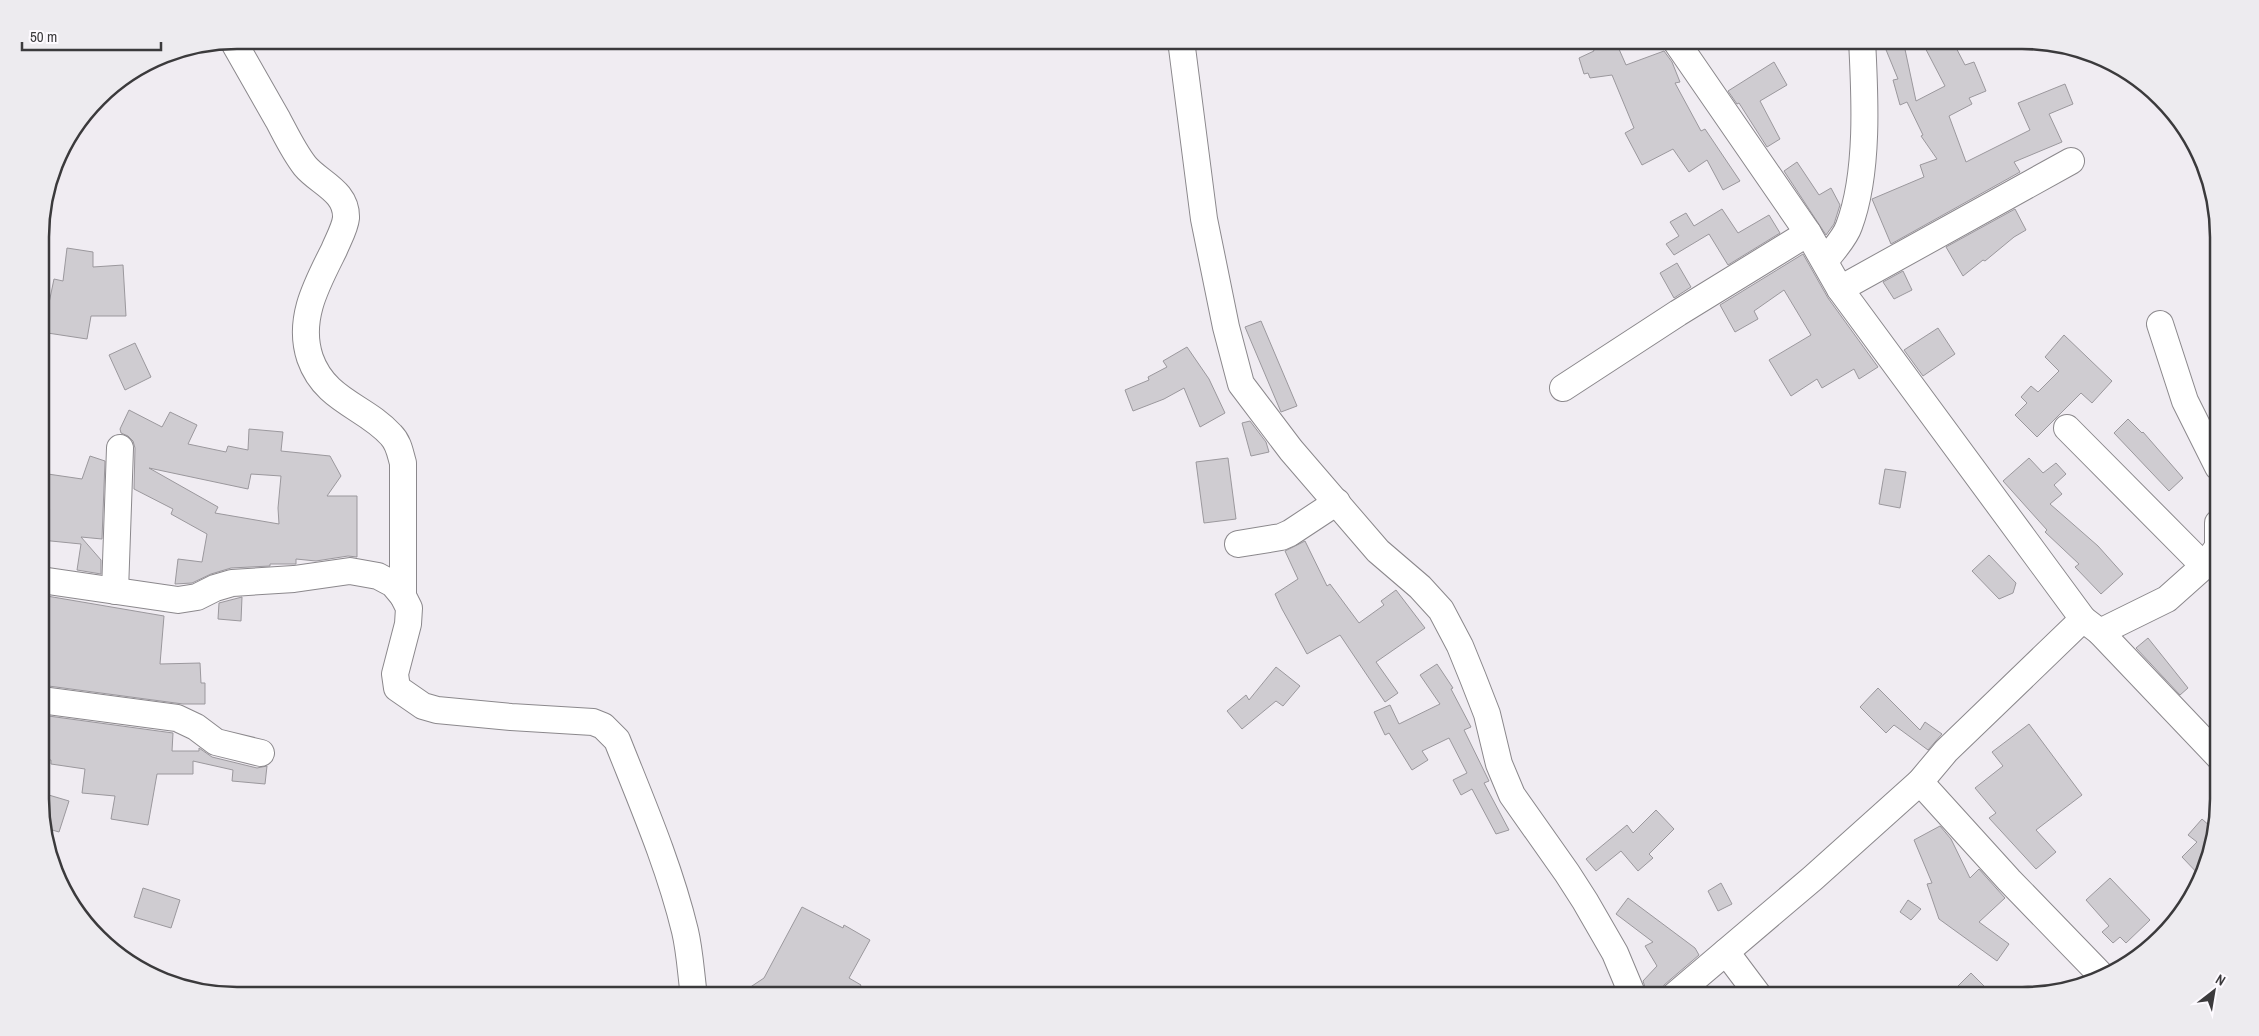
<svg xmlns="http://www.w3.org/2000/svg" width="2259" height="1036" font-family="'Archivo Narrow',sans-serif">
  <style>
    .building { fill: #cfccd1; stroke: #9b989d; fill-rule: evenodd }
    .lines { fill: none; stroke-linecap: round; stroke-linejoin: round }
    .minor-casing { stroke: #8b888c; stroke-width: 28 }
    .minor { stroke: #fff; stroke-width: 26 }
    .rim { fill: none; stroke: #3b3a3c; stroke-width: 2.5 }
  </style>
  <rect width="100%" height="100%" fill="#f0ecf2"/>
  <g class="building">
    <path d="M 1589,40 L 1615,40 L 1626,65 L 1664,51 L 1672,62 L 1680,82 L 1675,83 L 1701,131 L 1705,129 L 1740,181 L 1723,190 L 1707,160 L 1689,172 L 1673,149 L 1642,165 L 1625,133 L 1634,128 L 1612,75 L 1590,78 L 1588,73 L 1584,74 L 1579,58 L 1594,51 Z"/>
    <path d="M 1882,40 L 1903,40 L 1916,101 L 1945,86 L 1921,40 L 1952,40 L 1965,65 L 1974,62 L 1986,91 L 1969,98 L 1972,104 L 1949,116 L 1966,162 L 2030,130 L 2018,103 L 2065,84 L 2073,104 L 2049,114 L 2062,142 L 2014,162 L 2020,172 L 1891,244 L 1872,199 L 1924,177 L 1920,165 L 1937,159 L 1921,136 L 1923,135 L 1907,102 L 1900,105 L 1893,80 L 1898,79 Z"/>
    <path d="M 1774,62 L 1787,85 L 1760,101 L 1780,139 L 1767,147 L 1739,103 L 1737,104 L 1728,91 Z"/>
    <path d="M 1797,162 L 1819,195 L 1831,188 L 1840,205 L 1834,224 L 1826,235 L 1784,171 Z"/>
    <path d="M 1722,209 L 1738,233 L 1769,215 L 1780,233 L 1728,265 L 1709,234 L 1674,255 L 1666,244 L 1679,236 L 1670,222 L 1686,213 L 1694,226 Z"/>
    <path d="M 2015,209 L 2026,230 L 2014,237 L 1985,261 L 1983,260 L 1963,276 L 1946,247 Z"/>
    <path d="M 67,248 L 93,252 L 93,267 L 123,265 L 126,316 L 91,316 L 87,339 L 41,332 L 41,301 L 49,303 L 54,279 L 63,281 Z"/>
    <path d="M 1803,254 L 1828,298 L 1878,367 L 1859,379 L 1854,369 L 1822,388 L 1817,379 L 1791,396 L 1769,360 L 1811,335 L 1784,290 L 1754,311 L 1758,319 L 1735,332 L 1720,305 Z"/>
    <path d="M 1677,263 L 1691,287 L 1674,298 L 1660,273 Z"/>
    <path d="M 1903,271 L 1912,290 L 1894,299 L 1883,282 Z"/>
    <path d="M 1261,321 L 1297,406 L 1281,412 L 1245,327 Z"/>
    <path d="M 1938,328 L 1955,354 L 1923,376 L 1904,350 Z"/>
    <path d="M 2064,335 L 2112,381 L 2092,403 L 2081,393 L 2037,437 L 2015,415 L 2027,403 L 2021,397 L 2031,386 L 2038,392 L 2059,371 L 2045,357 Z"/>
    <path d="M 135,343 L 151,377 L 125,390 L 109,355 Z"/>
    <path d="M 1187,347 L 1209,379 L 1225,413 L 1200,427 L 1184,388 L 1164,399 L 1133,411 L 1125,390 L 1149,380 L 1148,377 L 1167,367 L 1163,361 Z"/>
    <path d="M 129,410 L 162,427 L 170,412 L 197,425 L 188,444 L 226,452 L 228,446 L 248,450 L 249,429 L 283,432 L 281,451 L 330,456 L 341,476 L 327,496 L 357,496 L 357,557 L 348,556 L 316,561 L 296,559 L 296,564 L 270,564 L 270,566 L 231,568 L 211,574 L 192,583 L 175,584 L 178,559 L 202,562 L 207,534 L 171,514 L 173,509 L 134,489 L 135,448 L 133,441 L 128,436 L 121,433 L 120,429 ZM 149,468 L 248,489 L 251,474 L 281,476 L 278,508 L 279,524 L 215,513 L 218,507 Z"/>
    <path d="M 2128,419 L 2142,433 L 2143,432 L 2183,478 L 2169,491 L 2114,433 Z"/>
    <path d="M 1250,421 L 1266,442 L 1269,452 L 1251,456 L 1242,423 Z"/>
    <path d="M 90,456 L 105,461 L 102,539 L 81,537 L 101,560 L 101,574 L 77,570 L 81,544 L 41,540 L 41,473 L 82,479 Z"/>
    <path d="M 1228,458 L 1236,519 L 1204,523 L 1196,462 Z"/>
    <path d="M 2029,458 L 2043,473 L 2056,463 L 2066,474 L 2054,485 L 2062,494 L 2050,504 L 2098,546 L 2123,574 L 2101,594 L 2075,567 L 2079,564 L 2045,532 L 2047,530 L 2003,481 Z"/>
    <path d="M 1885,469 L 1906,472 L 1900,508 L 1879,504 Z"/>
    <path d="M 1305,541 L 1327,586 L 1330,584 L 1359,623 L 1384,605 L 1381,601 L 1396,590 L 1425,628 L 1376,662 L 1398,693 L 1385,702 L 1340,635 L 1307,654 L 1282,609 L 1275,594 L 1298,579 L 1285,551 Z"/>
    <path d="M 1989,555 L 2016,583 L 2013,593 L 1999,599 L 1972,571 Z"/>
    <path d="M 41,595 L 164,616 L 160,664 L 200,663 L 201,683 L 205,683 L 205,704 L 183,704 L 41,685 L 41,671 L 49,636 L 41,634 Z"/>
    <path d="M 242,597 L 241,621 L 218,619 L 219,603 Z"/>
    <path d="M 2148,638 L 2188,688 L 2180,695 L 2136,648 Z"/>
    <path d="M 1437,664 L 1453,688 L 1451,689 L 1471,727 L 1464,730 L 1489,781 L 1484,783 L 1509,830 L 1496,834 L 1472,789 L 1461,795 L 1453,780 L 1467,773 L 1449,738 L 1422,751 L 1428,760 L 1412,770 L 1389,733 L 1385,735 L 1374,712 L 1390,705 L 1399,724 L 1440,704 L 1420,675 Z"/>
    <path d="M 1276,667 L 1300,686 L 1283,706 L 1276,701 L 1242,729 L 1227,711 L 1246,695 L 1249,700 Z"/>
    <path d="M 1878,688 L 1920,730 L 1925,722 L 1942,734 L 1928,750 L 1894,725 L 1886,733 L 1860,707 Z"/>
    <path d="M 41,715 L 173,733 L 172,751 L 199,751 L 199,748 L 212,757 L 257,768 L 267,766 L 265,784 L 232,781 L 233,770 L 193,761 L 193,774 L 157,774 L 148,825 L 111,819 L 115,796 L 82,793 L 85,769 L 51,764 L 51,760 L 42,759 Z"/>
    <path d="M 2029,724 L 2082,795 L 2036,830 L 2056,852 L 2036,869 L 1989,818 L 1996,813 L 1975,788 L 2003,766 L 1992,752 Z"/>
    <path d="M 42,793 L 69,801 L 59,832 L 42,827 Z"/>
    <path d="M 1656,810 L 1674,829 L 1649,854 L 1653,858 L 1638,871 L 1621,851 L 1596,871 L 1586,859 L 1627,825 L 1633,833 Z"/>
    <path d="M 2202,819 L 2212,828 L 2214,826 L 2202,878 L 2182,857 L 2197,842 L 2188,835 Z"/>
    <path d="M 1940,826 L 1951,839 L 1970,878 L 1979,869 L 2005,898 L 1979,922 L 2009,944 L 1997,961 L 1939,919 L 1927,884 L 1932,883 L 1914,840 Z"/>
    <path d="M 2110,878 L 2150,920 L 2126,943 L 2120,937 L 2113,943 L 2102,932 L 2109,926 L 2086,900 Z"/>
    <path d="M 1721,883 L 1732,904 L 1718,911 L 1708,891 Z"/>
    <path d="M 143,888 L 180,900 L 171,928 L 134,917 Z"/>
    <path d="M 1628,898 L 1695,948 L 1699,955 L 1664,985 L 1659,996 L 1648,996 L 1643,981 L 1657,966 L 1645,946 L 1653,942 L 1616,914 Z"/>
    <path d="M 1908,900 L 1921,909 L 1911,920 L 1900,912 Z"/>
    <path d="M 802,907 L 843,928 L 844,925 L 870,940 L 849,978 L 861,985 L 855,996 L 737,996 L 764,978 Z"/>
    <path d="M 1971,973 L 1994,996 L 1964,996 L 1956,988 Z"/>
  </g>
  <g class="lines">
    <g class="minor-casing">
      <g id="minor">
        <path d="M 1181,40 L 1204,219 L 1226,327 L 1241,384 L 1291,450 L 1378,551 L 1420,587 L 1441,610 L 1460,646 L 1473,678 L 1487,714 L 1499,764 L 1512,795 L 1567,873 L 1585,901 L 1615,953 L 1633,996"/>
        <path d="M 233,41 C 248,67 263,94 278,120 C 286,135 294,152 305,166 C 319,183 347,191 346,218 C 345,228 338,240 334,250 C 317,284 297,319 310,358 C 325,401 365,406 391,435 C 399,443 400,453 403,463 L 403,596"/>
        <path d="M 1826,260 C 1833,250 1845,238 1849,226 C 1869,173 1865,96 1862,40"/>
        <path d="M 1840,289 L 2071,161"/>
        <path d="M 2160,324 L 2185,401 L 2218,467"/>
        <path d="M 1563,388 L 1678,313 L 1808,233"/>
        <path d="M 2067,428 L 2204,566"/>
        <path d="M 2218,523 L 2218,545"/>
        <path d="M 1238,544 L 1281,537 L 1290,533 L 1337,502"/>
        <path d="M 41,580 L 178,600 L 197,597 L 215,588 L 232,583 L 294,579 L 350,571 L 378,576 L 393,584 L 403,596 L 409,608 L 408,624 L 395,674 L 397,688 L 423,706 L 437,710 L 511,717 L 593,722 L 603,726 L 617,740 C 642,803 669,865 685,931 C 690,952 691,975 694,996"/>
        <path d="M 115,591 L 120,448"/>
        <path d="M 2083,619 L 2100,632 L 2219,757"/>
        <path d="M 2100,632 L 2167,599 L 2204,566 L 2218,547"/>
        <path d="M 41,700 L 177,718 L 196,727 L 216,742 L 261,753"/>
        <path d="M 1920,782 L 2009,880 L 2103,977"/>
        <path d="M 1726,952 L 1759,996"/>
        <path d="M 1674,996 L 1813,878 L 1920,782 L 1946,751 L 2083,619 L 1840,289 L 1808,233 L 1675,40"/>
      </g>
    </g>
    <use href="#minor" class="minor"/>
  </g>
  <path d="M0 0H2259V1036H0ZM237 49H2022A188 188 0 0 1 2210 237V799A188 188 0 0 1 2022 987H237A188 188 0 0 1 49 799V237A188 188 0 0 1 237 49Z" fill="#edebef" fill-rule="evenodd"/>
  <path class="rim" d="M237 49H2022A188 188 0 0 1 2210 237V799A188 188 0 0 1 2022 987H237A188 188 0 0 1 49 799V237A188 188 0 0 1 237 49Z"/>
  <g transform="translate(2214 991) rotate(31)" stroke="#fdfaff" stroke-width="4" paint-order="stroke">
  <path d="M0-4L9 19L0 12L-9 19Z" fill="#3b3a3c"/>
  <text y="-8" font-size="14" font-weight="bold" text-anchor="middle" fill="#3b3a3c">N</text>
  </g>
  <path d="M22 42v8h139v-8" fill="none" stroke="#3b3a3c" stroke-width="2.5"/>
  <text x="30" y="42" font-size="15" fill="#3b3a3c" stroke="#fdfaff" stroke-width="4" paint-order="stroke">50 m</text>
</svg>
